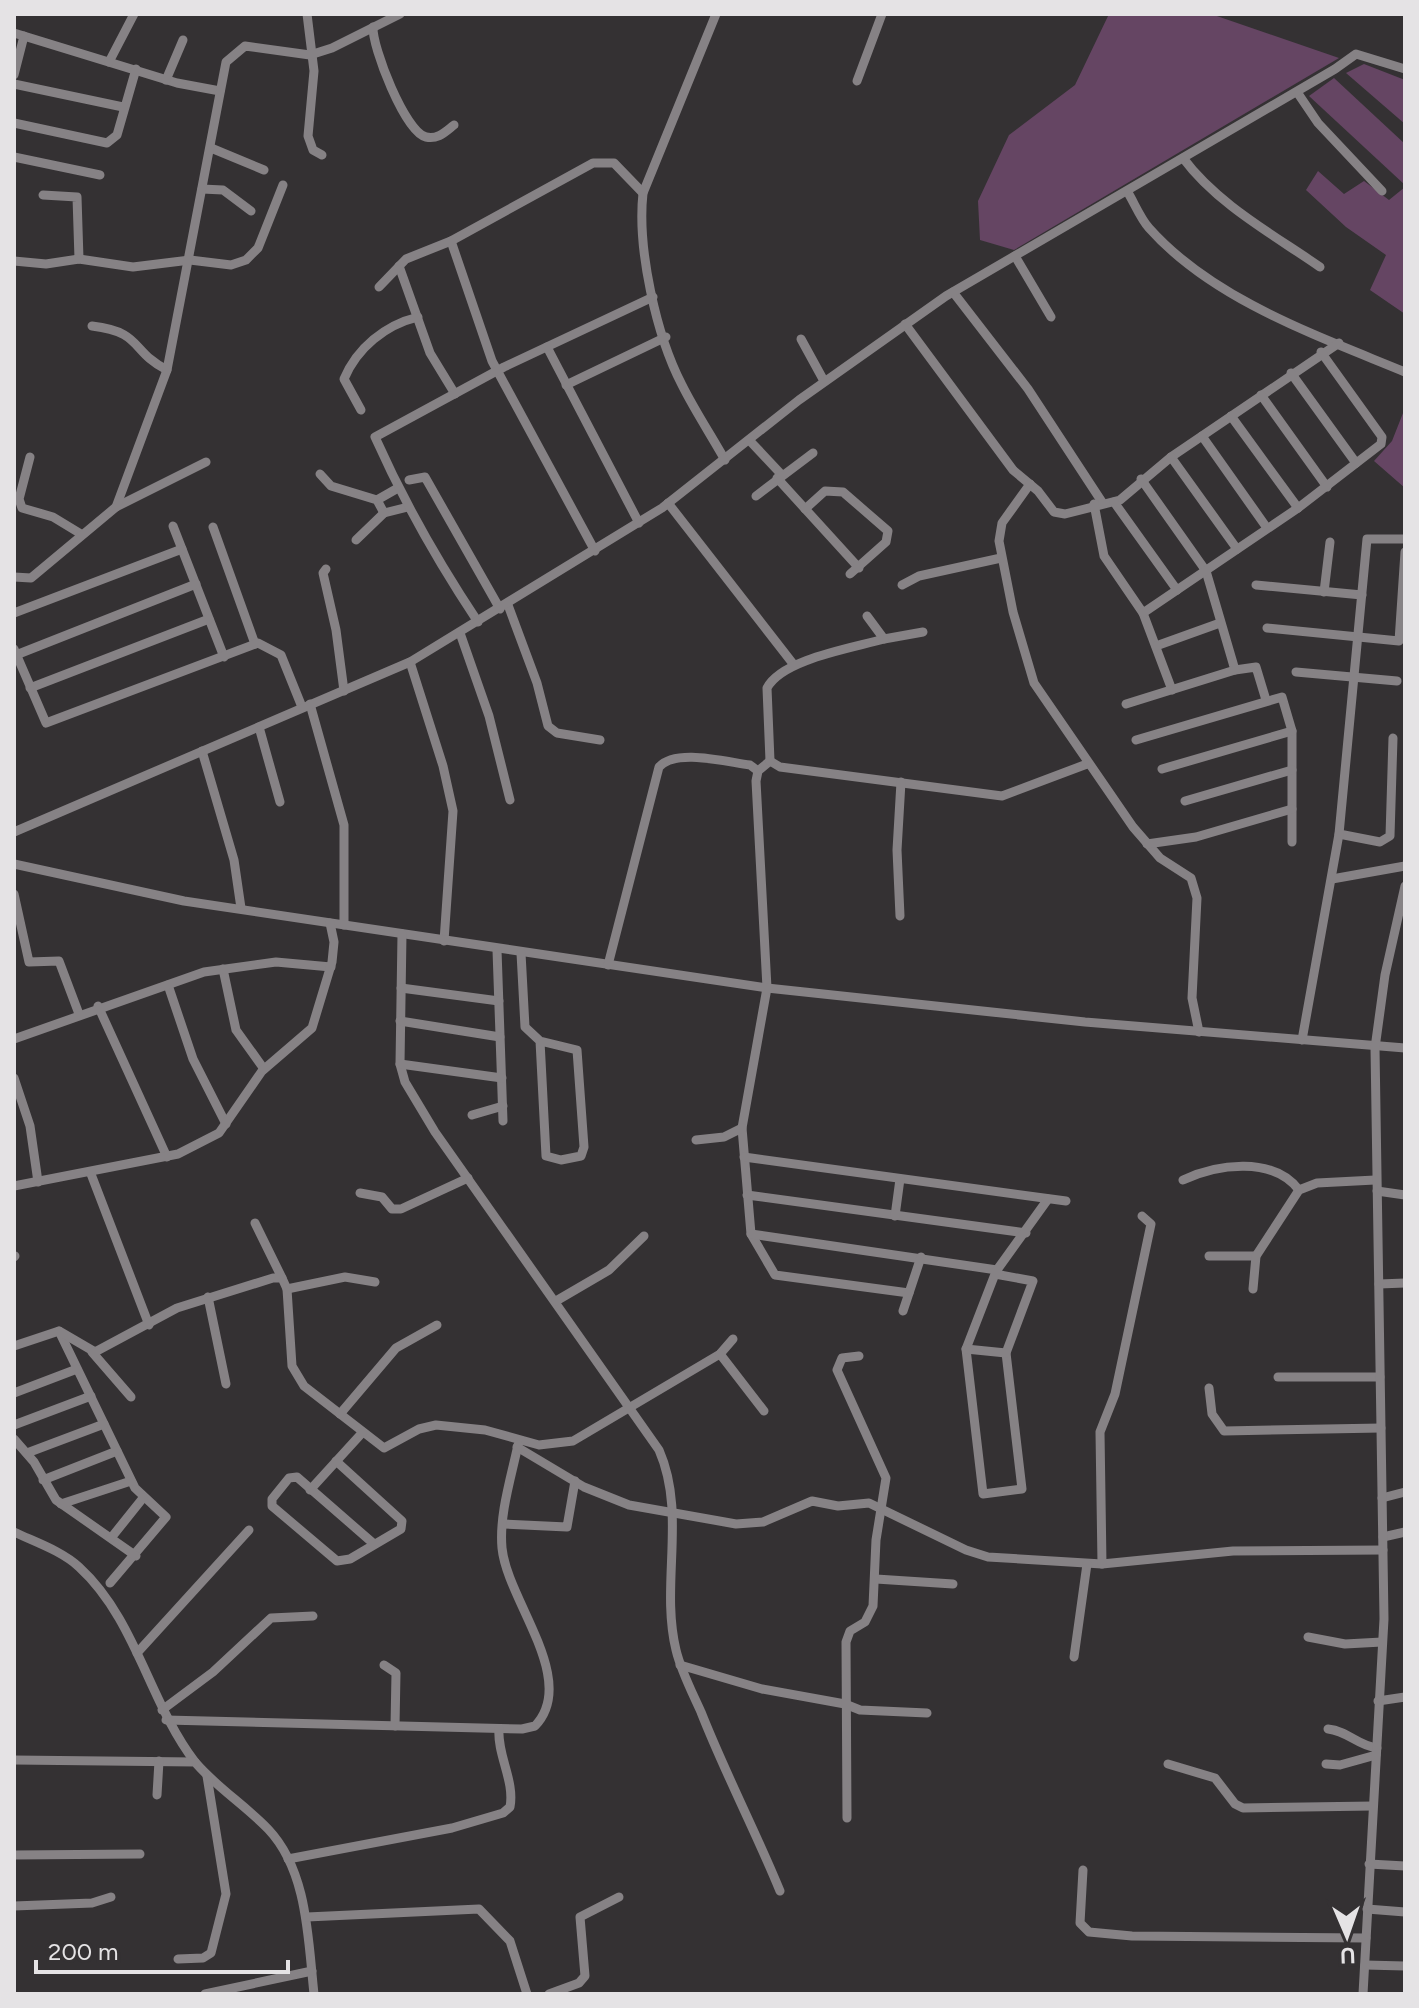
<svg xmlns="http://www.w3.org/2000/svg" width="1419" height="2008" font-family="Figtree,sans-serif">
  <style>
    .green { fill: #654563 }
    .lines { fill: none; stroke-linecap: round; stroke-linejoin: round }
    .minor { stroke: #868285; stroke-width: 9 }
  </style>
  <rect width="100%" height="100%" fill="#343133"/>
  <g class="green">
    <path d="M 1109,14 L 1211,14 L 1339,58 L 1014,250 L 980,240 L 978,201 L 1009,135 L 1075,85 Z"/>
    <path d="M 1364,64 L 1405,80 L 1405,124 L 1346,73 Z"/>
    <path d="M 1334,78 L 1405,144 L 1405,185 L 1309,96 Z"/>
    <path d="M 1318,171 L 1344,194 L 1364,181 L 1389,200 L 1405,187 L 1405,314 L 1370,290 L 1386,255 L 1346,227 L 1306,190 Z"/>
    <path d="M 1405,408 L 1405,488 L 1374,461 L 1392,441 Z"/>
  </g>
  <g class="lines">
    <g class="minor">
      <path d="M 307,14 L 314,71 L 308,136 L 313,150 L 322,155"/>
      <path d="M 716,14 L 643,193 C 637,248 656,335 682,385 C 695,411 711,435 725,460"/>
      <path d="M 373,27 C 372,47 405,132 426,137 C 438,140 446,131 454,125"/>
      <path d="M 14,33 L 177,83 L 220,91"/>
      <path d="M 109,62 L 134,14"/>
      <path d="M 14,75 L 24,36"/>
      <path d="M 166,80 L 183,40"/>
      <path d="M 857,81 L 882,14"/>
      <path d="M 14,84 L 123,107"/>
      <path d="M 1297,92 L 1318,123 L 1382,191"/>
      <path d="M 14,123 L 107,143 L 117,135 L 136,69"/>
      <path d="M 211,148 L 264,170"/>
      <path d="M 14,157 L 100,175"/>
      <path d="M 1183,158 C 1217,204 1274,235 1320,267"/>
      <path d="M 202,189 L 223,190 L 251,211"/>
      <path d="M 1127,191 C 1134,202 1140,218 1149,228 C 1213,300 1318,336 1405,372"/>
      <path d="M 43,195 L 77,197 L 79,259"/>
      <path d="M 451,241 L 492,361 L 595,551"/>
      <path d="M 1015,256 L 1051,317"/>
      <path d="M 14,261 L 46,264 L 79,259 L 133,267 L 190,260 L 231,265 L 246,260 L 258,248 L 283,185"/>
      <path d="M 399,266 L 430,353 L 455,394"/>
      <path d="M 379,287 L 406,259 L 451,241 L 593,163 L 614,163 L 643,193"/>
      <path d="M 953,292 L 1028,389 L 1102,502"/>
      <path d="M 905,324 L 1013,470 L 1038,491 L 1054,512 L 1065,514 L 1120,500 L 1171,457 L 1339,343"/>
      <path d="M 92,326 C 143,332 130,351 167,370"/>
      <path d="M 801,339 L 824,381"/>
      <path d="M 547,347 L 639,523"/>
      <path d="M 1291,373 L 1356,463"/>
      <path d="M 566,385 L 666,337"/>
      <path d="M 1261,395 L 1327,487"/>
      <path d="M 361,410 L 344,379 C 357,348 385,325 418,317"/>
      <path d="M 1231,416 L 1298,508"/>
      <path d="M 1202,436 L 1267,528"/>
      <path d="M 750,441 L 781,474"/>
      <path d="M 30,457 L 19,499 L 22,508 L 53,517 L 81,534"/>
      <path d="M 1171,457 L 1237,549"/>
      <path d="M 320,474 L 331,486 L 377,500 L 384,513 L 408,507"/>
      <path d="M 777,478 L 859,568"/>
      <path d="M 1141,479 L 1206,571 L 1235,670 L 1256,667 L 1266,700"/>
      <path d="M 409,480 L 425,477 L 500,609"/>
      <path d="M 1030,484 L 1002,523 L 999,541 L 1013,612 L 1034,683 L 1133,827 L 1160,858 L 1191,878 L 1197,898 L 1192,998 L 1199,1032"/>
      <path d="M 756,496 L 813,453"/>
      <path d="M 377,500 L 398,488"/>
      <path d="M 1114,502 L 1177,590"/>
      <path d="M 668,503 L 794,665"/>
      <path d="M 1094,504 L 1104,556 L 1143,613 L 1172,690"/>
      <path d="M 116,507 L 206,462"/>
      <path d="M 805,509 L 825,491 L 843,492 L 888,531 L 886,542 L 850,574"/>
      <path d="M 173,526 L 224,657"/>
      <path d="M 213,527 L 255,644"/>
      <path d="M 356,540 L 384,513"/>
      <path d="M 326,569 L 323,573 L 336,630 L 344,691"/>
      <path d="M 14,577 L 31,578 L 116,507 L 167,370 L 226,62 L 245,46 L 310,55 L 332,48 L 400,14"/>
      <path d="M 902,585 L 919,576 L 1001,558"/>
      <path d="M 1256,585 L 1362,595"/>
      <path d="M 1324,592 L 1330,542"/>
      <path d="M 508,605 L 537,683 L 548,726 L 557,733 L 600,740"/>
      <path d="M 14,613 L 182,549"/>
      <path d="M 1143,613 L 1298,508 L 1381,444 L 1382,437 L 1321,352"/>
      <path d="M 478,622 C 438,562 404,502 375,437 L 504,367 L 653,297"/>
      <path d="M 1267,628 L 1399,641 L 1405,552"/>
      <path d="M 460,633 L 489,716 L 510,800"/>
      <path d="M 884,639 L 923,632"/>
      <path d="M 1156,646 L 1220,623"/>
      <path d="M 14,649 L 46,723 L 258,643 L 281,655 L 302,707"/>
      <path d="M 16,655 L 196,584"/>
      <path d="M 410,662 L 443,766 L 453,811 L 444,941"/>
      <path d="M 1296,672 L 1397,681"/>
      <path d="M 30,688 L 209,619"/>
      <path d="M 310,704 L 344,825 L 344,925"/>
      <path d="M 1126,704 L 1235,670"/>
      <path d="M 259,727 L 280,802"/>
      <path d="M 1136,740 L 1282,697 L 1292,731 L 1292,842"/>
      <path d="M 202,751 L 234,860 L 241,908"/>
      <path d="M 770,761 L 758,771 L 756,781 L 767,988 L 742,1128 L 751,1234 L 775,1275 L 909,1293"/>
      <path d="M 770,761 L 780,767 L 1002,796 L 1087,764"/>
      <path d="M 770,761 L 767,688 C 782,659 853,648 884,639 L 867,616"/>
      <path d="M 1162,769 L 1292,731"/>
      <path d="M 1185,801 L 1292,770"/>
      <path d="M 14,832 L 410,662 L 662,508 L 799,400 L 946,296 L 1335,69 L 1356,54 L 1405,69"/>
      <path d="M 1339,834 L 1380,842 L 1390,836 L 1393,738"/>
      <path d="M 1147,844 L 1196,837 L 1292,809"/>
      <path d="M 14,864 L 184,901 L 767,988 L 1085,1022 L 1405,1048"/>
      <path d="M 1332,879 L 1405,866"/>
      <path d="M 14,894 L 29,962 L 59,961 L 79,1014"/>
      <path d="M 900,916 L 897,850 L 901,782"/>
      <path d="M 402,934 L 400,1064 L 405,1082 L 435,1132 L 659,1450 C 687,1514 660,1584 676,1650 C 681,1671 692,1692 701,1712 C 725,1773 755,1830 780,1891"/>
      <path d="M 497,950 L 503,1121"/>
      <path d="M 521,953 L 525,1027 L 540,1041 L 546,1156 L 561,1160 L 581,1156 L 584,1147 L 577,1050 L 540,1041"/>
      <path d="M 608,965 L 659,767 C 676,748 726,762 750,765 L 758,771"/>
      <path d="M 223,969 L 236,1030 L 264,1069"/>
      <path d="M 168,985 L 193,1059 L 226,1124"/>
      <path d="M 401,988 L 499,1001"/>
      <path d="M 98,1006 L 167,1157"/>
      <path d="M 400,1021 L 500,1037"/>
      <path d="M 14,1039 L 204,972 L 276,962 L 331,967"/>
      <path d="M 1302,1040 L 1339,834 L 1367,539 L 1405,539"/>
      <path d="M 400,1064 L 502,1078"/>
      <path d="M 14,1078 L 30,1126 L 38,1182"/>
      <path d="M 472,1115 L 503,1106"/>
      <path d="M 696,1140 L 724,1137 L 742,1128"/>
      <path d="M 744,1157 L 1066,1201"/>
      <path d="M 91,1174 L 149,1325"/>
      <path d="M 1183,1180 C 1217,1164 1273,1156 1299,1190"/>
      <path d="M 14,1186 L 178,1154 L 219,1133 L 262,1071 L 312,1028 L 332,962 L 334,942 L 330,923"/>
      <path d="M 1377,1191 L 1405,1195"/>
      <path d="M 360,1193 L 382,1197 L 392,1209 L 401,1209 L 468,1178"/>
      <path d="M 747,1195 L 1026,1233"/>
      <path d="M 895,1216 L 900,1179"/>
      <path d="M 255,1223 L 282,1278"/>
      <path d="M 751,1234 L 997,1270"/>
      <path d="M 1209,1256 L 1256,1256"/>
      <path d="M 14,1257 L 15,1256"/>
      <path d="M 995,1274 L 1033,1281 L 1006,1353 L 1022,1489 L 983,1494 L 966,1349 L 995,1274 L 997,1270 L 1048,1199"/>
      <path d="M 1379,1284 L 1405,1283"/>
      <path d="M 287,1289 L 345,1277 L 375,1282"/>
      <path d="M 1253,1289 L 1256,1256 L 1299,1190 L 1317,1183 L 1375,1180"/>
      <path d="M 208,1297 L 226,1384"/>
      <path d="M 556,1301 L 609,1270 L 644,1236"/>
      <path d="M 903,1311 L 921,1257"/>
      <path d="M 59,1331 L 135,1488 L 166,1517 L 110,1583"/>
      <path d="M 14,1346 L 59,1331 L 95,1352 L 177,1308 L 273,1278 L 282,1278 L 287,1289 L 292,1366 L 304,1386 L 384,1448 L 419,1429 L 436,1425 L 485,1430 L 539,1445 L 573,1441 L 720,1354 L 733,1339"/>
      <path d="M 966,1349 L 1006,1353"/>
      <path d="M 92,1352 L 131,1397"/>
      <path d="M 720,1354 L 764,1411"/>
      <path d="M 1278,1377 L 1380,1377"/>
      <path d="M 1209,1388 L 1212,1414 L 1224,1431 L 1381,1428"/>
      <path d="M 14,1393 L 77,1369"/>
      <path d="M 340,1414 L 396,1348 L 437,1325"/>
      <path d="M 14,1425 L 91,1396"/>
      <path d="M 14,1439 L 34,1462 L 56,1500 L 136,1556"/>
      <path d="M 517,1447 L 584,1487 L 629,1505 L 736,1524 L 763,1522 L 812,1501 L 838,1506 L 869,1503 L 966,1550 L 988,1557 L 1102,1564 L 1233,1551 L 1383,1550"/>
      <path d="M 27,1453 L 104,1424"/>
      <path d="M 336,1461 L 402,1521 L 401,1529 L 350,1559 L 337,1561 L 272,1506 L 272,1499 L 289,1478 L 297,1477 L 374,1544"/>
      <path d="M 43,1480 L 117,1451"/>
      <path d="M 310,1490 L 362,1433"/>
      <path d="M 1382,1498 L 1405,1492"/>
      <path d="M 61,1504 L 131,1481"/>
      <path d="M 503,1524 L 567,1527 L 575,1481"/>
      <path d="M 14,1532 C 35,1542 62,1551 79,1567 C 136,1619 149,1702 195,1762"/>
      <path d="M 1383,1537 L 1405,1532"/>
      <path d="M 111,1538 L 143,1498"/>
      <path d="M 1102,1564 L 1100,1432 L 1115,1394 L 1151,1224 L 1142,1216"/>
      <path d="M 876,1579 L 953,1584"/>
      <path d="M 1308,1637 L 1345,1644 L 1382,1642"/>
      <path d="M 137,1653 L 249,1530"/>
      <path d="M 1074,1657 L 1087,1564"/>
      <path d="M 384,1665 L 396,1673 L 395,1726"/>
      <path d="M 680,1665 L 762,1689 L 845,1704 L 860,1710 L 927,1713"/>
      <path d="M 1378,1701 L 1405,1697"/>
      <path d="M 162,1710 L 213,1672 L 271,1618 L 313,1616"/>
      <path d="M 166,1720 L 522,1729 L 535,1726 C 579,1680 507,1600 502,1548 C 499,1515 511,1478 518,1445"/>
      <path d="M 1328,1729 C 1348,1731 1358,1746 1377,1748"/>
      <path d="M 14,1760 L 195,1762 C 216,1787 245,1805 268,1829 C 308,1871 308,1940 314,1994"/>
      <path d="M 1168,1764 L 1215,1778 L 1235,1804 L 1243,1808 L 1373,1806"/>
      <path d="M 1326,1764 L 1340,1765 L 1376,1755"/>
      <path d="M 157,1795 L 159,1761"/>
      <path d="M 847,1818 L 846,1642 L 850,1631 L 865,1622 L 873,1606 L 876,1540 L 886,1478 L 837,1370 L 842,1358 L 859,1356"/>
      <path d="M 14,1855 L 140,1854"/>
      <path d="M 288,1859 L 452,1828 L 503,1813 L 510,1807 C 515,1781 497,1755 499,1729"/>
      <path d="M 1369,1864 L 1405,1866"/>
      <path d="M 1083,1870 L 1080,1923 L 1089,1932 L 1132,1936 L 1366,1938"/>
      <path d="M 14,1906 L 92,1903 L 111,1897"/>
      <path d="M 1367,1909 L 1405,1912"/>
      <path d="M 307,1917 L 479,1909 L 510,1941 L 527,1994"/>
      <path d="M 178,1959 L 203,1958 L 211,1953 L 226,1894 L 207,1776"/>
      <path d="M 1365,1965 L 1405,1966"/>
      <path d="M 205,1994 L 312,1971"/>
      <path d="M 549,1994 L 579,1983 L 585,1976 L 580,1917 L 619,1897"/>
      <path d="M 1363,1994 L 1384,1619 L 1375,1048 L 1385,975 L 1405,886"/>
    </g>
  </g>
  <rect width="1419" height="2008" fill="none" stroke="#e5e3e5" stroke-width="32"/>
  <g transform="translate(1347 1936) rotate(178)" stroke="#343133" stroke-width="6" paint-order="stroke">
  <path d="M0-6L14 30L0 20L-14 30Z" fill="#e5e3e5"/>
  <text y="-12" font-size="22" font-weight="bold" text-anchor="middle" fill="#e5e3e5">U</text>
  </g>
  <path d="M36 1960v12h252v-12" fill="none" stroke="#e5e3e5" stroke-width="4"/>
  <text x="48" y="1960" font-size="24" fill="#e5e3e5" stroke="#343133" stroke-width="6" paint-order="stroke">200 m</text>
</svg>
